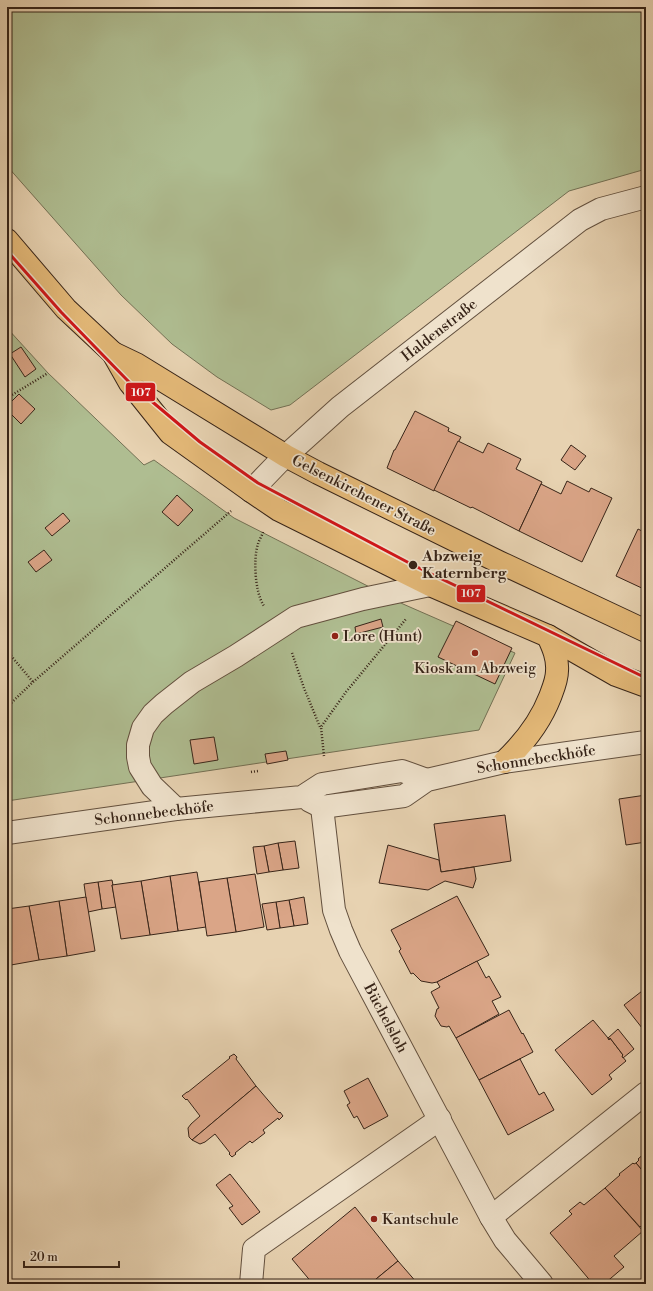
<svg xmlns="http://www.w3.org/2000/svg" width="653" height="1291" font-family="'Libre Bodoni',serif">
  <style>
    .green { fill: #afbd91; stroke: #737054 }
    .building { fill: #daa587; stroke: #372418 }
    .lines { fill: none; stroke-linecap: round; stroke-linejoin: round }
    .minor-casing { stroke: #63503e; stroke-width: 24 }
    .major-casing { stroke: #372418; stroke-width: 24 }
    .path { stroke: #372418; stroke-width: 2.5; stroke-dasharray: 1 2; stroke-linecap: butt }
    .minor { stroke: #efe2cc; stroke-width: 22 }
    .major { stroke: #e4b978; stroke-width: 22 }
    .tram-1-casing { stroke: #efe2cc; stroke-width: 6 }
    .tram-1 { stroke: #d01519; stroke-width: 3 }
    .stop-dot { fill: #372418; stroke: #efe2cc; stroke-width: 1.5 }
    .poi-dot { fill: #8f2418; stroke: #efe2cc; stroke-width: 1.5 }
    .labels { text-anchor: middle; stroke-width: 3.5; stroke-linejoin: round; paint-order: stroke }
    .street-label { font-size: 15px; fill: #372418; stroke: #efe2cc }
    .stop-label { font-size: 15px; font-weight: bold; fill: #372418; stroke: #efe2cc; text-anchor: start }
    .poi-label { font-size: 15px; fill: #372418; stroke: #efe2cc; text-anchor: start }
    .line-badge { stroke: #efe2cc; stroke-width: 1.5 }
    .badge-label { font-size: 11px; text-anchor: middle; font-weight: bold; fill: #fff }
  </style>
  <rect width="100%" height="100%" fill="#e7d2b1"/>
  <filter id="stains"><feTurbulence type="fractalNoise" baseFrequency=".005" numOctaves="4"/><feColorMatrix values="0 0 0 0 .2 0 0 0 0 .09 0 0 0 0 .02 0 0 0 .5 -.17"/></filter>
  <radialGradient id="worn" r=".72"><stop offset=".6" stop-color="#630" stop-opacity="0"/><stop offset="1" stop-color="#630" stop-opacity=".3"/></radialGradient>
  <g class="green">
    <path d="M 7,7 L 646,7 L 646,169 L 569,191 L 290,405 L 271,410 L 217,377 L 172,344 L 121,295 L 7,166 Z"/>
    <path d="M 7,328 L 48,373 L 144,465 L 154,460 L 234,518 L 403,604 L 515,653 L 479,730 L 7,801 Z"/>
  </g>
  <g class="building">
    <path d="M 21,347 L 36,369 L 25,377 L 10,354 Z"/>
    <path d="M 19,394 L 35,409 L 21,424 L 7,410 L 7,406 Z"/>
    <path d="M 415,411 L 449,428 L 448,431 L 461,437 L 434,491 L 387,468 L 394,450 L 395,450 Z"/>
    <path d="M 458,441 L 483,453 L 488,443 L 521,459 L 516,469 L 542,482 L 519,531 L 472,507 L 471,508 L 434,490 Z"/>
    <path d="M 571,445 L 586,456 L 575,470 L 561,460 Z"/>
    <path d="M 567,481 L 589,492 L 591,488 L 612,498 L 582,562 L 519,531 L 541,484 L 561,494 Z"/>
    <path d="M 177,495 L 193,510 L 178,526 L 162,512 Z"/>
    <path d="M 63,513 L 70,521 L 52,536 L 45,528 Z"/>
    <path d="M 638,529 L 646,533 L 646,590 L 616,576 Z"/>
    <path d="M 44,550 L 52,560 L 36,572 L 28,562 Z"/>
    <path d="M 381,619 L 383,627 L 356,634 L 355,627 Z"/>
    <path d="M 456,621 L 512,648 L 495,684 L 438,657 Z"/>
    <path d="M 214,737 L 218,760 L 194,764 L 190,740 Z"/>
    <path d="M 286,751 L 288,760 L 267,764 L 265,754 Z"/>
    <path d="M 646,795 L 646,842 L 626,845 L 619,799 Z"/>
    <path d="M 505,815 L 511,861 L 441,872 L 434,824 Z"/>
    <path d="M 295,841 L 299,868 L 283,870 L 278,843 Z"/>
    <path d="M 278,843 L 283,870 L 269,872 L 264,846 Z"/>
    <path d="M 388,845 L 439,860 L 441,872 L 474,867 L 476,879 L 473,888 L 445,881 L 428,890 L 379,883 Z"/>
    <path d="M 264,846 L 269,872 L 257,874 L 253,847 Z"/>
    <path d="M 197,872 L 206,927 L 178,931 L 170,876 Z"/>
    <path d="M 255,874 L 264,927 L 236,932 L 227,878 Z"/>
    <path d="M 170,876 L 178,931 L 150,935 L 141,881 Z"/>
    <path d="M 227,878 L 236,932 L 207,936 L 199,882 Z"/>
    <path d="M 112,880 L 113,885 L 112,885 L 116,907 L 102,909 L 98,882 Z"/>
    <path d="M 141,881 L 150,935 L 121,939 L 112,885 Z"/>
    <path d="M 98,882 L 102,909 L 88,912 L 84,884 Z"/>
    <path d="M 457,896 L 489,955 L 437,982 L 432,983 L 421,981 L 413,973 L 411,974 L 399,951 L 401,949 L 391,930 Z"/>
    <path d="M 86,897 L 95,951 L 67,956 L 59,901 Z"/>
    <path d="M 304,897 L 308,924 L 294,926 L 289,900 Z"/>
    <path d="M 289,900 L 294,926 L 280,928 L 276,902 Z"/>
    <path d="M 59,901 L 67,956 L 39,960 L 29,906 Z"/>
    <path d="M 276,902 L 280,928 L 267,930 L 262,904 Z"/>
    <path d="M 29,906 L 39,960 L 11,965 L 7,939 L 7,909 Z"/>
    <path d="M 477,961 L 486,978 L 489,976 L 501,997 L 492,1001 L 499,1014 L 456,1038 L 449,1026 L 447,1027 L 441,1026 L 435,1016 L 437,1009 L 439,1008 L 431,992 L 440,987 L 437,982 Z"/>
    <path d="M 646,988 L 646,1033 L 624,1005 Z"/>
    <path d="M 509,1010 L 522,1034 L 523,1033 L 533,1052 L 479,1080 L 456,1038 Z"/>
    <path d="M 593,1020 L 608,1038 L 609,1040 L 610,1038 L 623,1055 L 622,1056 L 626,1061 L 609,1075 L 612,1079 L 592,1095 L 555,1050 Z"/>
    <path d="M 618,1029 L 634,1049 L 623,1058 L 622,1056 L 623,1055 L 610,1038 L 609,1040 L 608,1038 Z"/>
    <path d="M 234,1054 L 237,1057 L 236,1059 L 256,1086 L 192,1140 L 189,1137 L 188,1128 L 191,1124 L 200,1116 L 187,1099 L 186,1100 L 182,1096 L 187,1092 L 188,1092 L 230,1058 L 229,1057 Z"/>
    <path d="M 520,1059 L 539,1095 L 544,1092 L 554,1110 L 508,1135 L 479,1080 Z"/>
    <path d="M 368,1078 L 388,1116 L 364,1129 L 357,1116 L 354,1118 L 347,1105 L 350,1103 L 344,1091 Z"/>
    <path d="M 256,1086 L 279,1113 L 280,1112 L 283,1116 L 279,1120 L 278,1118 L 263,1130 L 265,1133 L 252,1143 L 250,1141 L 235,1153 L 236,1154 L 232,1157 L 229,1154 L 230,1153 L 215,1134 L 205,1142 L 200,1144 L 192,1140 Z"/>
    <path d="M 646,1152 L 646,1175 L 636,1163 L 639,1160 L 638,1159 Z"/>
    <path d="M 633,1163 L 634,1164 L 636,1163 L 646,1175 L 646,1222 L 640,1227 L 605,1188 L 620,1175 L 619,1174 Z"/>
    <path d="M 230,1174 L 260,1212 L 242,1225 L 229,1208 L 233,1206 L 216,1185 Z"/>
    <path d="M 605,1188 L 643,1231 L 614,1256 L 624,1267 L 604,1284 L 593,1284 L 550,1233 L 572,1214 L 569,1211 L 580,1202 L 584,1205 Z"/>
    <path d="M 355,1207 L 398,1261 L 370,1284 L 313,1284 L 292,1259 Z"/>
    <path d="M 398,1261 L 418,1284 L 370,1284 Z"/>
  </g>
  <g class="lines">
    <g class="minor-casing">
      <g id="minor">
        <path d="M 251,491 L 279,462 L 340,407 L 580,220 L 601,209 L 646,197"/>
        <path d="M 310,801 L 322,807 L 404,796 L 427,780 L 504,762 L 646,742"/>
        <path d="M 322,807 L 334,910 L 341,930 L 350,951 L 491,1217 L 505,1240 L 542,1284"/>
        <path d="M 176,809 L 152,786 L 140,767 L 138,757 L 138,745 L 143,728 L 153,714 L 164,704 L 192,682 L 236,656 L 296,617 L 363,599 L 430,585"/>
        <path d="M 7,833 L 176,809 L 302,797 L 322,784 L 402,771 L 427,780"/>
        <path d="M 491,1217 L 646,1093"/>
        <path d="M 251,1284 L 254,1249 L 440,1119"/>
      </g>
    </g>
    <g class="major-casing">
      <g id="major">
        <path d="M 7,240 L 66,309 L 113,353 L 130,383 L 170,433 L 251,491 L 279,510 L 430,585 L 548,636 L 616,675 L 646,686"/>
        <path d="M 113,353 L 136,364 L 286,456 L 318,473 L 499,562 L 646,631"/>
        <path d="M 504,762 C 524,743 540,723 550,697 C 553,689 557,680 557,671 C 558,658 553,647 548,636"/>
      </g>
    </g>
    <g class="path">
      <path d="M 7,398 L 48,373"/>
      <path d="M 263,532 C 262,536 259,540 258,544 C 253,559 255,593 264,606"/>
      <path d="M 7,651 L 33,682"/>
      <path d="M 292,653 L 304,688 L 320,727"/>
      <path d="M 7,707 L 33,682 L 231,511"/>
      <path d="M 324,756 L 321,727 L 346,692 L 406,619"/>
      <path d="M 251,772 L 258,771"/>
    </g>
    <use href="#minor" class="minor"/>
    <use href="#major" class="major"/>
    <g class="tram-1-casing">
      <path id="tram-1" d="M 7,251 L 61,312 L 130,383 L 200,442 L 258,483 L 413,565 L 646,678"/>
    </g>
    <use href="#tram-1" class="tram-1"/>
  </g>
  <circle class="stop-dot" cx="413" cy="565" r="5"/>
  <g class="poi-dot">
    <circle cx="335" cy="636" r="4"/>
    <circle cx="475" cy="653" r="4"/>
    <circle cx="374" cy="1219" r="4"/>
  </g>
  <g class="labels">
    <g class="street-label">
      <text transform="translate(439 330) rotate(-38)" y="5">Haldenstraße</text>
      <text transform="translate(364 495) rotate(27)" y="5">Gelsenkirchener Straße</text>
      <text transform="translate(536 759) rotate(-9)" y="5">Schonnebeckhöfe</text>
      <text transform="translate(154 813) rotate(-7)" y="5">Schonnebeckhöfe</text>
      <text transform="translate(386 1018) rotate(62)" y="5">Büchelsloh</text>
    </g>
    <g class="stop-label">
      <text x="422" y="561">Abzweig<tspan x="422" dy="17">Katernberg</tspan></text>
    </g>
    <g class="poi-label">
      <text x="343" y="641">Lore (Hunt)</text>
      <text x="475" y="673" text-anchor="middle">Kiosk am Abzweig</text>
      <text x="382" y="1224">Kantschule</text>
    </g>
  </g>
  <g class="line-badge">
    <rect x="125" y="382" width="31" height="20" rx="4" fill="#d01519"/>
    <rect x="456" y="584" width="30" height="19" rx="4" fill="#d01519"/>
  </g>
  <g class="badge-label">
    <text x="141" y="396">107</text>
    <text x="471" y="597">107</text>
  </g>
  <rect width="653" height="1291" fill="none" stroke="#e7d2b1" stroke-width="24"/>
  <rect x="8" y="8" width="637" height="1275" fill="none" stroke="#372418" stroke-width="2"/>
  <rect x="12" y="12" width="629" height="1267" fill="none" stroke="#372418"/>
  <path d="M24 1261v6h95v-6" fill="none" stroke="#372418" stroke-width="2"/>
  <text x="30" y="1261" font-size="12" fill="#372418" stroke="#efe2cc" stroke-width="3" paint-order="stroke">20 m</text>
  <rect width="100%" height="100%" filter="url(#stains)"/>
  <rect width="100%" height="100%" fill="url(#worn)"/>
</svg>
